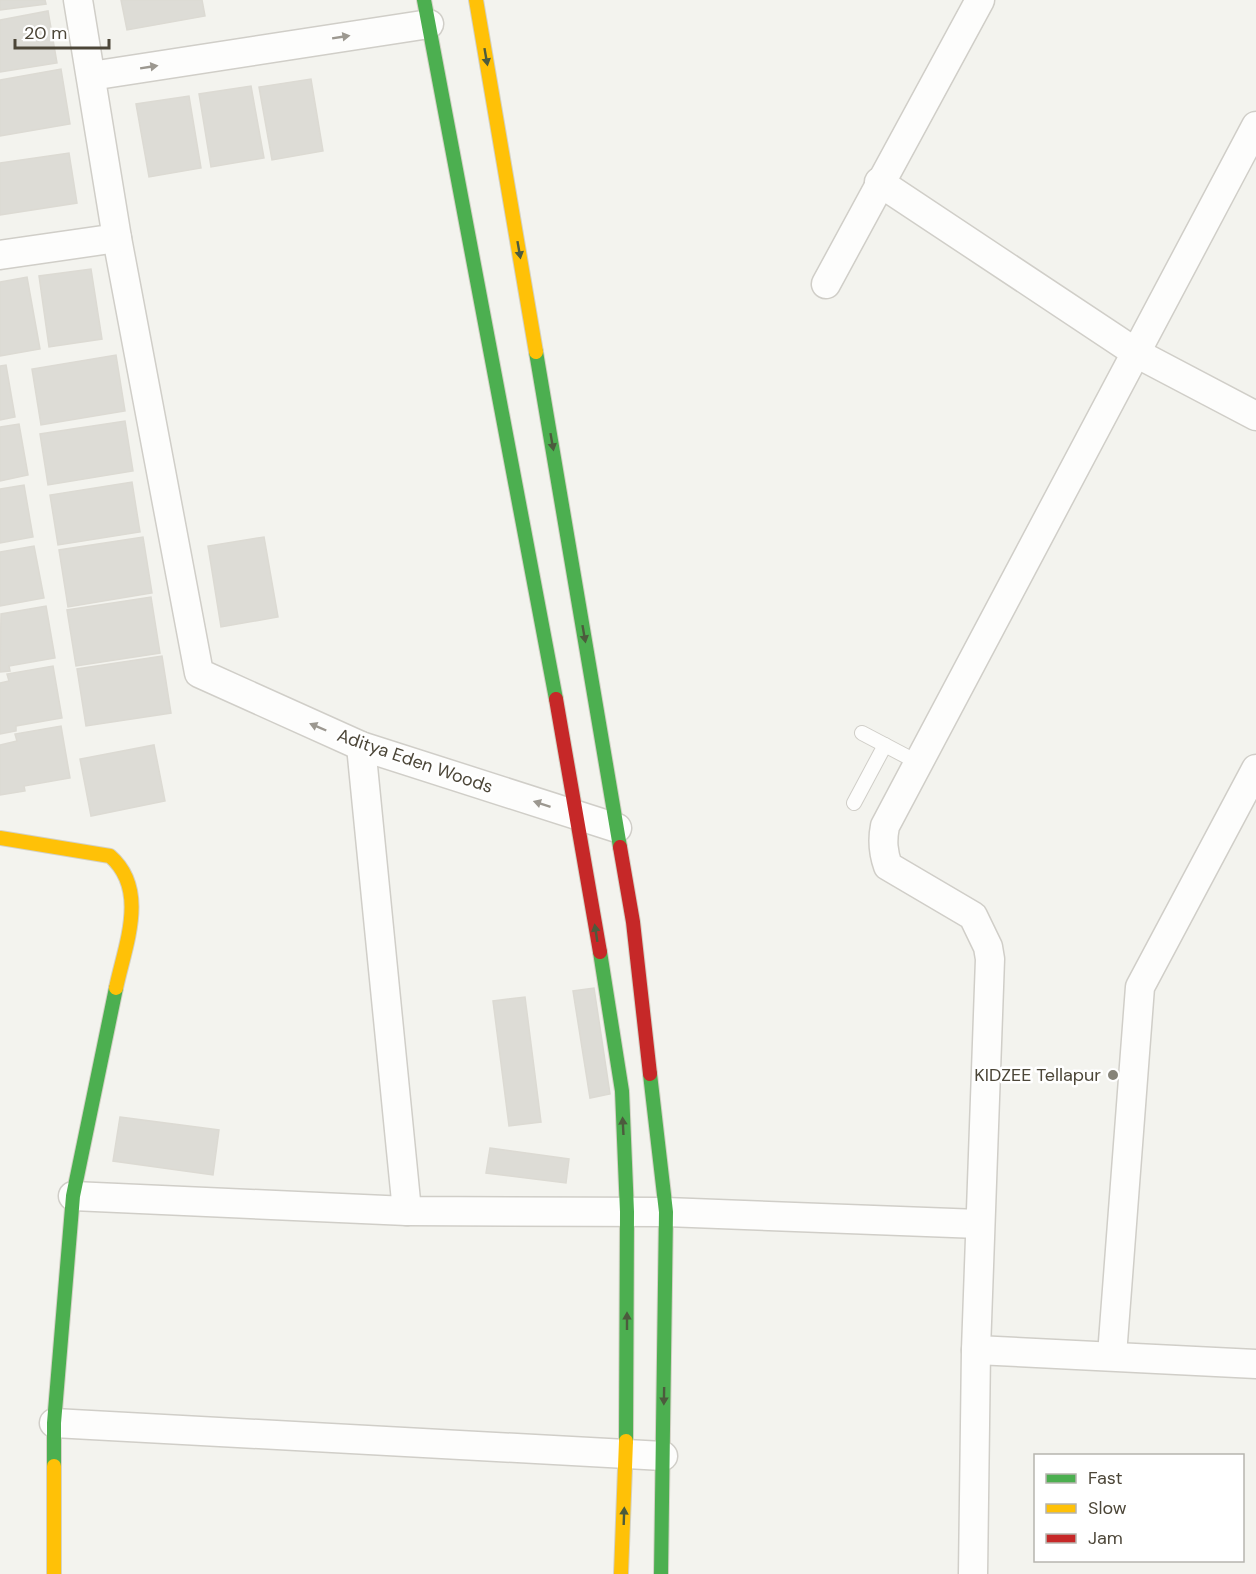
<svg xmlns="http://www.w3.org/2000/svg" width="1256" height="1574" font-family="'DM Sans',sans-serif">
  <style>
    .building { fill: #dddcd6; stroke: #dcdad3; stroke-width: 1.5 }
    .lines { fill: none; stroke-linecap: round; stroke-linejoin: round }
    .lane-casing { stroke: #d0cec8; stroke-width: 16 }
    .street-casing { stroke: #d0cec8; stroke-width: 31 }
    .fast-casing { stroke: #d3d1c5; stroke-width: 16 }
    .slow-casing { stroke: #d3d1c5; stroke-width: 16 }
    .jam-casing { stroke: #d3d1c5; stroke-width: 16 }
    .lane { stroke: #fdfdfc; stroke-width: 14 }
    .street { stroke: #fdfdfc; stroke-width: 28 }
    .fast { stroke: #4caf50; stroke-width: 14 }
    .slow { stroke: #ffc107; stroke-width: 14 }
    .jam { stroke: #c62828; stroke-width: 14 }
    .oneway { fill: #9c9890 }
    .oneway2 { fill: #4c5b3d }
    .poi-dot { fill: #868378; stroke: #fff; stroke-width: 2 }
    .labels { text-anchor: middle; stroke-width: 5; stroke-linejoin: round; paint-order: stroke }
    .street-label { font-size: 18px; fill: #4c4638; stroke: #fff }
    .poi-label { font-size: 18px; fill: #4c4638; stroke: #fff; text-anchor: end }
  </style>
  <rect width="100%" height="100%" fill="#f3f3ee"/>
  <g class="building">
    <path d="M 0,0 L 45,0 L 46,4 L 0,10 Z"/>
    <path d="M 121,0 L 202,0 L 205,16 L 127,30 Z"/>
    <path d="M 48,11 L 57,63 L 0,72 L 0,20 Z"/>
    <path d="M 61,69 L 70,124 L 0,136 L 0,80 Z"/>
    <path d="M 311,79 L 323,151 L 272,160 L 259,87 Z"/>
    <path d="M 251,86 L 264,158 L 211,167 L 199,94 Z"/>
    <path d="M 189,96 L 201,168 L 149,177 L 136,104 Z"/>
    <path d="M 69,153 L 77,203 L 0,215 L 0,163 Z"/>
    <path d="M 91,269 L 102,339 L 49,347 L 39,276 Z"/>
    <path d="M 27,277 L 40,349 L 0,356 L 0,282 Z"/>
    <path d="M 116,355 L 125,411 L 41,425 L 32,369 Z"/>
    <path d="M 6,365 L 15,417 L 0,420 L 0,366 Z"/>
    <path d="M 125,421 L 133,471 L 48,485 L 40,434 Z"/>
    <path d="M 19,424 L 28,475 L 0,481 L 0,427 Z"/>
    <path d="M 132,482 L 140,532 L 58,545 L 50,495 Z"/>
    <path d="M 24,485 L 33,537 L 0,543 L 0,489 Z"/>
    <path d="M 143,537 L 152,593 L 68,607 L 59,550 Z"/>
    <path d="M 264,537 L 278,617 L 221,627 L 208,546 Z"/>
    <path d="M 34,546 L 44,598 L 0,606 L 0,552 Z"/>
    <path d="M 151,597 L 160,653 L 76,666 L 67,610 Z"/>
    <path d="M 46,606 L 55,658 L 9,666 L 10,671 L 0,672 L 1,614 Z"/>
    <path d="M 162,656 L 171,713 L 86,726 L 77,669 Z"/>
    <path d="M 53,666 L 62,718 L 16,726 L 16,731 L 0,734 L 0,683 L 9,681 L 7,674 Z"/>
    <path d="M 61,726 L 70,778 L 24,786 L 25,791 L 0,795 L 0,745 L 17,741 L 15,734 Z"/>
    <path d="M 154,745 L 165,801 L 91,816 L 80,759 Z"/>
    <path d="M 594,988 L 610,1094 L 590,1098 L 573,991 Z"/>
    <path d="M 525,997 L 541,1122 L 509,1126 L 493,1001 Z"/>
    <path d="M 120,1117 L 219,1130 L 213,1175 L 113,1161 Z"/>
    <path d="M 490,1148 L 569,1159 L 566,1183 L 486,1173 Z"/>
  </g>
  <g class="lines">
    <g class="lane-casing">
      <g id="lane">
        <path d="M 862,733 L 919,763"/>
        <path d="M 854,803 L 885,745"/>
      </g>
    </g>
    <g class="street-casing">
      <g id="street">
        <path d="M 78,0 L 117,238 L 199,673 L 361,746 L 617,828"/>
        <path d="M 91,76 L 429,24"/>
        <path d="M 879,182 L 1138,354 L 1256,416"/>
        <path d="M 0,255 L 117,238"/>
        <path d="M 826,284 L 980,0"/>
        <path d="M 361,746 L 407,1211"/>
        <path d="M 73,1196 L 407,1211 L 666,1212 L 979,1224"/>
        <path d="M 976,1350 L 1256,1364"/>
        <path d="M 1112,1355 L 1140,987 L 1256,769"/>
        <path d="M 54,1423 L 663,1456"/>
        <path d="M 973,1574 L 976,1350 L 990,959 L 988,947 L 973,916 L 888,866 C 883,852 882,841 885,826 L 1256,126"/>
      </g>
    </g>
    <g class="fast-casing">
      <g id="fast">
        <path d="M 424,0 L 556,699"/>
        <path d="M 536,352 L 620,847"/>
        <path d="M 600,952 L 622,1091 L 627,1212 L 626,1441"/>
        <path d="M 650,1074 L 666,1212 L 661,1574"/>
        <path d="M 54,1466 L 54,1423 L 73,1196 L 116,988"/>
      </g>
    </g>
    <g class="slow-casing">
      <g id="slow">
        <path d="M 476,0 L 536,352"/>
        <path d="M 0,838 L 110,856 C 149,890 125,945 116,988"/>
        <path d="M 54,1466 L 54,1574"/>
        <path d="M 621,1574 L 626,1441"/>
      </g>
    </g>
    <g class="jam-casing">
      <g id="jam">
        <path d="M 556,699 L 600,952"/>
        <path d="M 620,847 L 633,922 L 650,1074"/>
      </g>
    </g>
    <use href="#lane" class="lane"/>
    <use href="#street" class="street"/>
    <use href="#fast" class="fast"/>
    <use href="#slow" class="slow"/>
    <use href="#jam" class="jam"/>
  </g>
  <defs><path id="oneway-solid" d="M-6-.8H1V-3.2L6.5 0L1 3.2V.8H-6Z" transform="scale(1.5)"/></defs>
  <g class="oneway">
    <use href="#oneway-solid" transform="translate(341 37) rotate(-9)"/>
    <use href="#oneway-solid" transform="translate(149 67) rotate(-9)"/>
    <use href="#oneway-solid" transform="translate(318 727) rotate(-157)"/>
    <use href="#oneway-solid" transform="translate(542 804) rotate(-162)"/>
  </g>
  <g class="oneway2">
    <use href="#oneway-solid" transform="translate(486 57) rotate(80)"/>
    <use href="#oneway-solid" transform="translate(519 250) rotate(80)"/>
    <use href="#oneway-solid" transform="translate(552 442) rotate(80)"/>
    <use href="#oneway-solid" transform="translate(584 634) rotate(80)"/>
    <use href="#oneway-solid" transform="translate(596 933) rotate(-99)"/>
    <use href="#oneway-solid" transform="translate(623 1126) rotate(-93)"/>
    <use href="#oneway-solid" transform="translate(627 1321) rotate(-90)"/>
    <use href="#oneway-solid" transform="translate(664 1396) rotate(91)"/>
    <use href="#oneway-solid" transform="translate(624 1516) rotate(-88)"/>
  </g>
  <circle class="poi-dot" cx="1113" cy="1075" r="6"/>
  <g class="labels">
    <g class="street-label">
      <text transform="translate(415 761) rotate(19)" y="6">Aditya Eden Woods</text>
    </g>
    <g class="poi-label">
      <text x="1101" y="1081">KIDZEE Tellapur</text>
    </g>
  </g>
  <rect x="1034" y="1454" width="210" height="108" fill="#ffffff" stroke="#b7b5af" stroke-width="1.5"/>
  <rect x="1046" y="1474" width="30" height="9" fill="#4caf50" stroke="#b7b5af" stroke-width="1.5"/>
  <text x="1088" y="1484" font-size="18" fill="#4c4638">Fast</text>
  <rect x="1046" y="1504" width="30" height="9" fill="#ffc107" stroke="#b7b5af" stroke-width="1.5"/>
  <text x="1088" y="1514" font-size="18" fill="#4c4638">Slow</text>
  <rect x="1046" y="1534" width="30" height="9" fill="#c62828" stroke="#b7b5af" stroke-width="1.5"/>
  <text x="1088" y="1544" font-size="18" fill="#4c4638">Jam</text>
  <path d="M15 39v9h94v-9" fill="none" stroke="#4c4638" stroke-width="3"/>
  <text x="24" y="39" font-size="18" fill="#4c4638" stroke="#ffffff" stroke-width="4.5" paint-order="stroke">20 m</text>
</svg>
